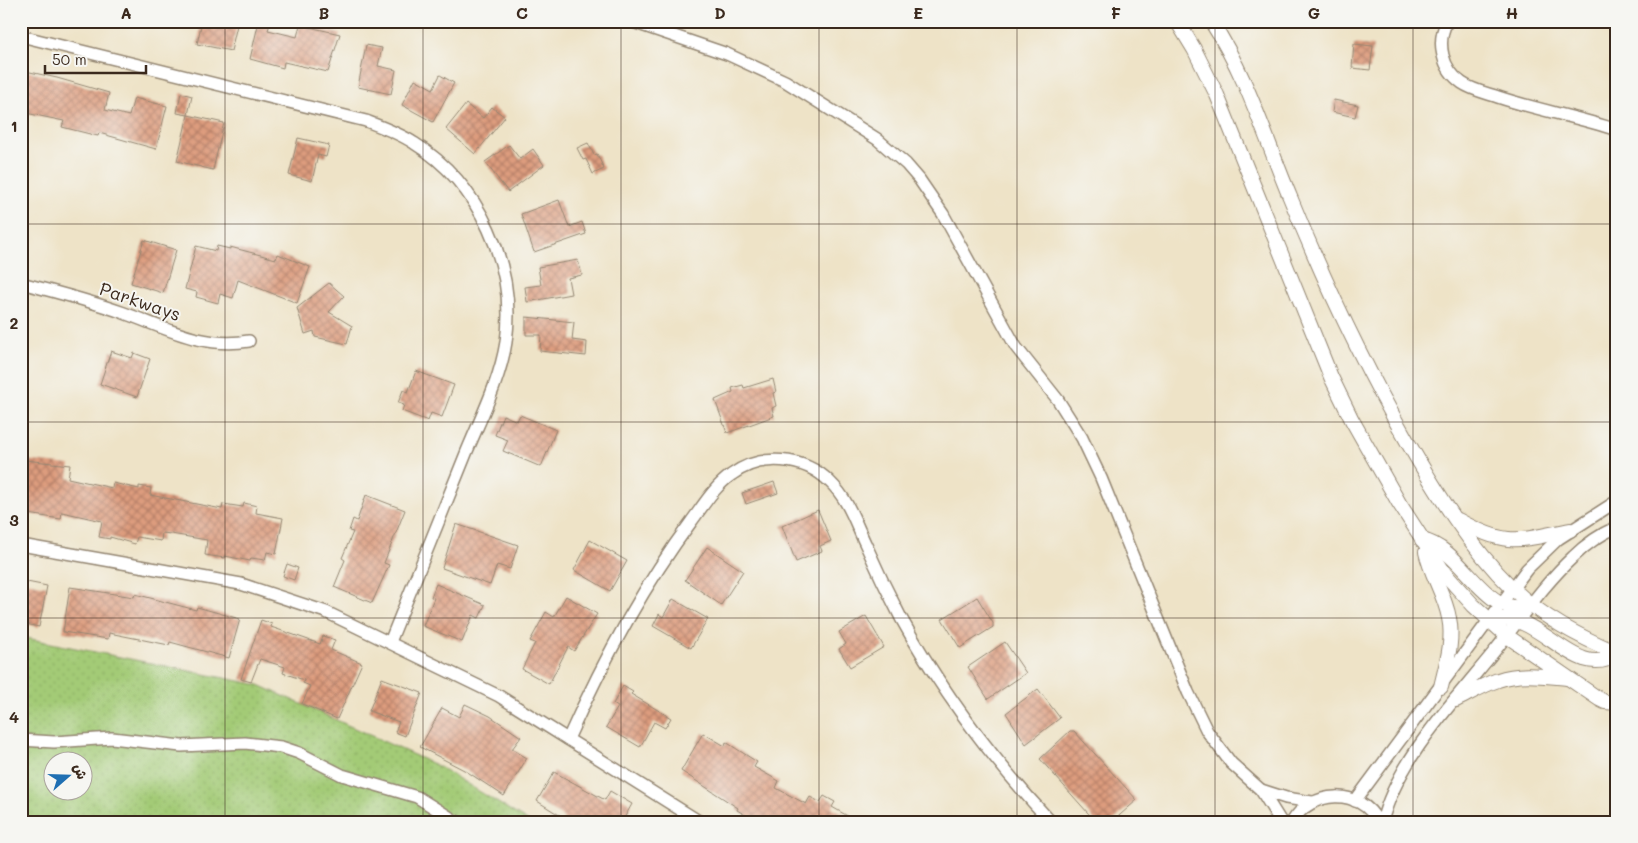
<svg xmlns="http://www.w3.org/2000/svg" width="1638" height="843" font-family="Mali,'Playpen Sans Arabic',sans-serif">
  <style>
    .grass { fill: url(#grass-dots); stroke: #6f7a4a; fill-rule: evenodd }
    .building { fill: url(#building-cross-hatch) }
    .lines { fill: none; stroke-linecap: round; stroke-linejoin: round }
    .minor-casing { stroke: #948672; stroke-width: 14 }
    .tertiary-casing { stroke: #948672; stroke-width: 16 }
    .minor { stroke: #fff; stroke-width: 11 }
    .tertiary { stroke: #fff; stroke-width: 14 }
    .grid { fill: none; stroke: #3b2a1e; stroke-width: 1; stroke-opacity: 0.55 }
    .labels { text-anchor: middle; stroke-width: 4; stroke-linejoin: round; paint-order: stroke }
    .street-label { font-size: 18px; fill: #3b2a1e; stroke: #f6f6f2 }
    .neatline { fill: none; stroke: #3b2a1e; stroke-width: 2 }
    .grid-label { font-size: 16px; text-anchor: middle; font-weight: bold; fill: #3b2a1e }
  </style>
  <defs>
    <pattern id="grass-dots" width="8" height="8" patternUnits="userSpaceOnUse" patternTransform="scale(1.25)"><rect width="8" height="8" fill="#a3cb76"/><path d="M2 2h.1M6 6h.1" fill="none" stroke="#8dae66" stroke-width="1.8" stroke-linecap="round"/></pattern>
    <pattern id="building-cross-hatch" width="8" height="8" patternUnits="userSpaceOnUse" patternTransform="scale(1.25)"><rect width="8" height="8" fill="#dd9c7e"/><path d="M0 0l8 8M0 8l8-8" fill="none" stroke="#b47f67"/></pattern>
  </defs>
  <rect width="100%" height="100%" fill="#f6f6f2"/>
  <filter id="ink" filterUnits="userSpaceOnUse"><feTurbulence type="fractalNoise" baseFrequency=".02" numOctaves="2"/><feDisplacementMap in="SourceGraphic" scale="10" xChannelSelector="R" yChannelSelector="G"/><feConvolveMatrix kernelMatrix="1 2 1 2 8 2 1 2 1" color-interpolation-filters="sRGB"/></filter>
  <filter id="wash" filterUnits="userSpaceOnUse"><feTurbulence type="fractalNoise" baseFrequency=".0096" numOctaves="4" result="noise"/><feDisplacementMap in="SourceGraphic" scale="20" xChannelSelector="R" yChannelSelector="G"/><feGaussianBlur stdDeviation="1.12" result="paint"/><feColorMatrix in="noise" values="0 0 0 0 0 0 0 0 0 0 0 0 0 0 0 0 0 1.4 0 .05"/><feComposite in="paint" operator="in"/></filter>
  <g filter="url(#wash)">
    <rect width="100%" height="100%" fill="#eee3c7"/>
    <path class="grass" d="M 21,637 L 259,685 L 438,766 L 529,822 L 21,822 ZM 52,760 L 82,760 L 82,790 L 52,790 Z"/>
    <g id="blocks">
      <g class="building">
        <path d="M 202,21 L 238,21 L 231,51 L 197,44 Z"/>
        <path d="M 259,21 L 271,21 L 268,30 L 297,37 L 300,25 L 340,34 L 328,72 L 284,62 L 283,68 L 250,59 Z"/>
        <path d="M 1354,44 L 1373,46 L 1370,70 L 1352,68 Z"/>
        <path d="M 366,45 L 382,48 L 378,66 L 396,70 L 391,94 L 358,87 Z"/>
        <path d="M 21,70 L 57,78 L 109,93 L 105,110 L 129,116 L 134,98 L 167,106 L 156,149 L 99,133 L 98,136 L 62,127 L 64,121 L 21,112 Z"/>
        <path d="M 440,75 L 454,83 L 433,122 L 402,105 L 415,79 L 433,89 Z"/>
        <path d="M 181,93 L 192,96 L 188,115 L 177,113 Z"/>
        <path d="M 1334,100 L 1358,105 L 1355,117 L 1332,112 Z"/>
        <path d="M 466,104 L 483,118 L 492,107 L 505,117 L 475,154 L 446,129 Z"/>
        <path d="M 188,115 L 224,123 L 213,170 L 177,161 Z"/>
        <path d="M 298,138 L 329,145 L 326,157 L 318,155 L 312,181 L 289,175 Z"/>
        <path d="M 588,143 L 594,155 L 597,154 L 604,169 L 593,174 L 586,159 L 583,160 L 577,148 Z"/>
        <path d="M 509,145 L 520,159 L 533,149 L 544,165 L 508,192 L 485,162 Z"/>
        <path d="M 559,200 L 569,227 L 582,222 L 586,234 L 534,252 L 521,214 Z"/>
        <path d="M 144,240 L 176,250 L 163,293 L 131,283 Z"/>
        <path d="M 196,246 L 216,251 L 217,246 L 230,249 L 230,247 L 276,259 L 278,254 L 310,267 L 297,303 L 238,280 L 233,298 L 220,294 L 218,303 L 196,297 L 197,292 L 185,289 Z"/>
        <path d="M 578,260 L 582,275 L 568,278 L 571,294 L 527,302 L 525,287 L 541,285 L 538,267 Z"/>
        <path d="M 329,283 L 344,296 L 329,312 L 352,326 L 347,344 L 315,337 L 314,331 L 305,334 L 297,308 Z"/>
        <path d="M 526,317 L 574,322 L 572,340 L 587,342 L 586,356 L 540,351 L 541,335 L 526,335 Z"/>
        <path d="M 111,351 L 132,358 L 134,353 L 150,359 L 137,397 L 100,384 Z"/>
        <path d="M 416,371 L 454,385 L 442,417 L 431,413 L 428,421 L 402,411 L 404,405 L 398,403 L 403,390 L 408,392 Z"/>
        <path d="M 773,379 L 776,392 L 773,393 L 776,406 L 772,408 L 774,416 L 727,433 L 715,400 L 733,392 L 732,388 L 743,385 L 744,388 Z"/>
        <path d="M 503,415 L 517,421 L 520,415 L 556,430 L 541,467 L 503,451 L 508,440 L 495,435 Z"/>
        <path d="M 25,460 L 70,465 L 68,478 L 112,488 L 113,483 L 139,489 L 139,486 L 151,488 L 150,495 L 222,509 L 223,504 L 243,507 L 244,503 L 257,506 L 256,513 L 283,518 L 276,554 L 267,552 L 265,560 L 251,558 L 250,561 L 225,556 L 225,558 L 205,555 L 207,540 L 171,534 L 162,533 L 161,541 L 137,537 L 135,544 L 110,537 L 110,539 L 99,537 L 102,521 L 62,512 L 61,519 L 21,513 L 21,481 Z"/>
        <path d="M 774,482 L 778,493 L 746,504 L 742,493 Z"/>
        <path d="M 366,495 L 405,510 L 384,563 L 389,565 L 372,603 L 334,587 L 345,560 L 342,558 L 353,532 L 349,531 L 353,519 L 357,521 Z"/>
        <path d="M 818,510 L 831,541 L 820,546 L 822,551 L 796,562 L 782,526 Z"/>
        <path d="M 456,524 L 518,545 L 510,569 L 497,565 L 490,585 L 442,568 Z"/>
        <path d="M 590,540 L 627,561 L 610,591 L 574,570 Z"/>
        <path d="M 707,547 L 743,571 L 721,605 L 685,580 Z"/>
        <path d="M 287,564 L 298,568 L 294,580 L 283,576 Z"/>
        <path d="M 27,582 L 47,586 L 39,627 L 21,623 L 21,592 L 25,592 Z"/>
        <path d="M 436,584 L 485,605 L 479,618 L 473,615 L 462,642 L 423,626 L 434,598 L 431,597 Z"/>
        <path d="M 70,587 L 134,597 L 135,594 L 196,610 L 197,607 L 240,619 L 229,658 L 170,642 L 169,645 L 109,633 L 108,639 L 63,632 Z"/>
        <path d="M 566,596 L 597,614 L 574,651 L 568,647 L 549,684 L 522,669 L 535,643 L 530,641 L 546,612 L 554,617 Z"/>
        <path d="M 977,597 L 993,623 L 993,627 L 960,648 L 942,619 Z"/>
        <path d="M 673,599 L 708,619 L 691,648 L 653,626 L 659,614 L 663,617 Z"/>
        <path d="M 866,616 L 884,647 L 850,667 L 839,649 L 846,644 L 839,632 Z"/>
        <path d="M 261,620 L 272,624 L 271,627 L 320,644 L 323,636 L 335,640 L 331,650 L 362,663 L 337,719 L 302,704 L 310,686 L 303,683 L 304,680 L 283,673 L 285,667 L 260,659 L 251,682 L 241,679 Z"/>
        <path d="M 1005,642 L 1026,673 L 988,699 L 968,667 Z"/>
        <path d="M 382,678 L 422,693 L 405,736 L 395,732 L 399,722 L 369,711 Z"/>
        <path d="M 623,686 L 633,692 L 631,694 L 671,718 L 665,728 L 654,722 L 640,747 L 606,727 L 618,707 L 613,704 Z"/>
        <path d="M 1038,689 L 1060,718 L 1026,744 L 1006,713 Z"/>
        <path d="M 465,704 L 490,716 L 521,737 L 512,749 L 527,758 L 504,796 L 466,771 L 420,747 L 442,708 L 459,717 Z"/>
        <path d="M 1070,731 L 1074,731 L 1137,800 L 1112,822 L 1096,822 L 1040,759 Z"/>
        <path d="M 703,733 L 725,746 L 726,742 L 757,762 L 754,767 L 779,781 L 776,788 L 806,804 L 810,797 L 820,802 L 824,796 L 835,802 L 832,807 L 858,822 L 757,822 L 737,810 L 738,808 L 681,771 Z"/>
        <path d="M 554,772 L 605,800 L 610,791 L 632,804 L 622,822 L 562,822 L 564,818 L 537,801 Z"/>
      </g>
    </g>
  </g>
  <g filter="url(#ink)">
    <use href="#blocks" fill-opacity="0" stroke="#948672" stroke-width="1"/>
    <g class="lines">
      <g class="minor-casing">
        <g id="minor">
          <path d="M 630,21 L 727,54 L 785,81 L 877,139 L 906,164 L 919,179 L 943,214 L 1016,347 L 1058,400 L 1082,438 L 1101,478 L 1188,692 L 1207,731 L 1231,763 L 1261,790 L 1281,822"/>
          <path d="M 1447,21 C 1436,43 1442,69 1462,83 C 1472,90 1486,93 1498,97 C 1537,110 1578,117 1617,130"/>
          <path d="M 21,36 L 366,121 C 382,127 399,133 414,143 C 479,183 517,266 506,342 C 500,381 480,419 465,456 C 440,518 415,580 390,642"/>
          <path d="M 21,283 C 56,292 91,301 124,313 C 166,328 203,349 249,341"/>
          <path d="M 21,545 L 241,584 L 326,612 L 499,696 L 700,822"/>
          <path d="M 568,739 C 602,663 641,589 691,522 C 703,506 714,487 731,475 C 760,453 804,456 830,482 C 848,499 855,522 865,543 C 876,568 888,593 901,618 C 942,692 993,760 1051,822"/>
          <path d="M 21,740 L 54,742 L 112,738 L 181,746 L 245,743 L 281,747 L 299,753 L 342,775 L 417,797 L 457,822"/>
          <path d="M 1261,790 L 1286,798 L 1312,802"/>
          <path d="M 1355,801 L 1527,569 L 1558,539 L 1617,501"/>
          <path d="M 1292,822 C 1311,790 1360,787 1378,822"/>
          <path d="M 1382,822 C 1398,758 1457,698 1497,648 C 1521,618 1545,583 1573,557 C 1586,544 1601,534 1617,527"/>
        </g>
      </g>
      <g class="tertiary-casing">
        <g id="tertiary">
          <path d="M 1177,21 L 1194,49 L 1217,95 L 1331,377 L 1352,420 L 1399,503 L 1445,574 L 1473,605 L 1507,636 L 1599,699 L 1605,702 L 1617,703"/>
          <path d="M 1211,21 C 1247,76 1265,137 1290,197 C 1324,281 1362,362 1407,441 C 1437,493 1469,546 1512,588 C 1543,618 1578,636 1617,653"/>
          <path d="M 1458,520 C 1507,547 1517,541 1570,530"/>
          <path d="M 1422,540 C 1465,549 1485,622 1532,605"/>
          <path d="M 1426,552 C 1431,575 1445,595 1449,618 C 1454,641 1446,665 1441,687"/>
          <path d="M 1490,621 C 1537,604 1574,685 1617,654"/>
          <path d="M 1456,700 C 1470,693 1483,685 1498,680 C 1520,672 1544,676 1567,678"/>
        </g>
      </g>
      <use href="#minor" class="minor"/>
      <use href="#tertiary" class="tertiary"/>
    </g>
  </g>
  <path class="grid" d="M 225,21 L 225,822M 423,21 L 423,822M 621,21 L 621,822M 819,21 L 819,822M 1017,21 L 1017,822M 1215,21 L 1215,822M 1413,21 L 1413,822M 21,224 L 1617,224M 21,422 L 1617,422M 21,618 L 1617,618"/>
  <g class="labels">
    <g class="street-label">
      <text transform="translate(140 302) rotate(19)" y="6">Parkways</text>
    </g>
  </g>
  <rect width="1638" height="843" fill="none" stroke="#f6f6f2" stroke-width="55"/>
  <g transform="translate(68 776) rotate(70)"><circle r="24" fill="#f6f6f2" stroke="#aba49d"/>
  <path d="M0-4L9 19L0 12L-9 19Z" fill="#1f6fb2"/>
  <text y="-8" font-size="14" font-weight="bold" text-anchor="middle" fill="#3b2a1e">ش</text>
  </g>
  <path d="M45 65v8h101v-8" fill="none" stroke="#3b2a1e" stroke-width="2.5"/>
  <text x="52" y="65" font-size="15" fill="#3b2a1e" stroke="#f6f6f2" stroke-width="4" paint-order="stroke">50 m</text>
  <rect x="28" y="28" width="1582" height="788" class="neatline"/>
  <g class="grid-label">
    <text x="126" y="19">A</text>
    <text x="324" y="19">B</text>
    <text x="522" y="19">C</text>
    <text x="720" y="19">D</text>
    <text x="918" y="19">E</text>
    <text x="1116" y="19">F</text>
    <text x="1314" y="19">G</text>
    <text x="1512" y="19">H</text>
    <text x="14" y="132">1</text>
    <text x="14" y="329">2</text>
    <text x="14" y="526">3</text>
    <text x="14" y="723">4</text>
  </g>
</svg>
